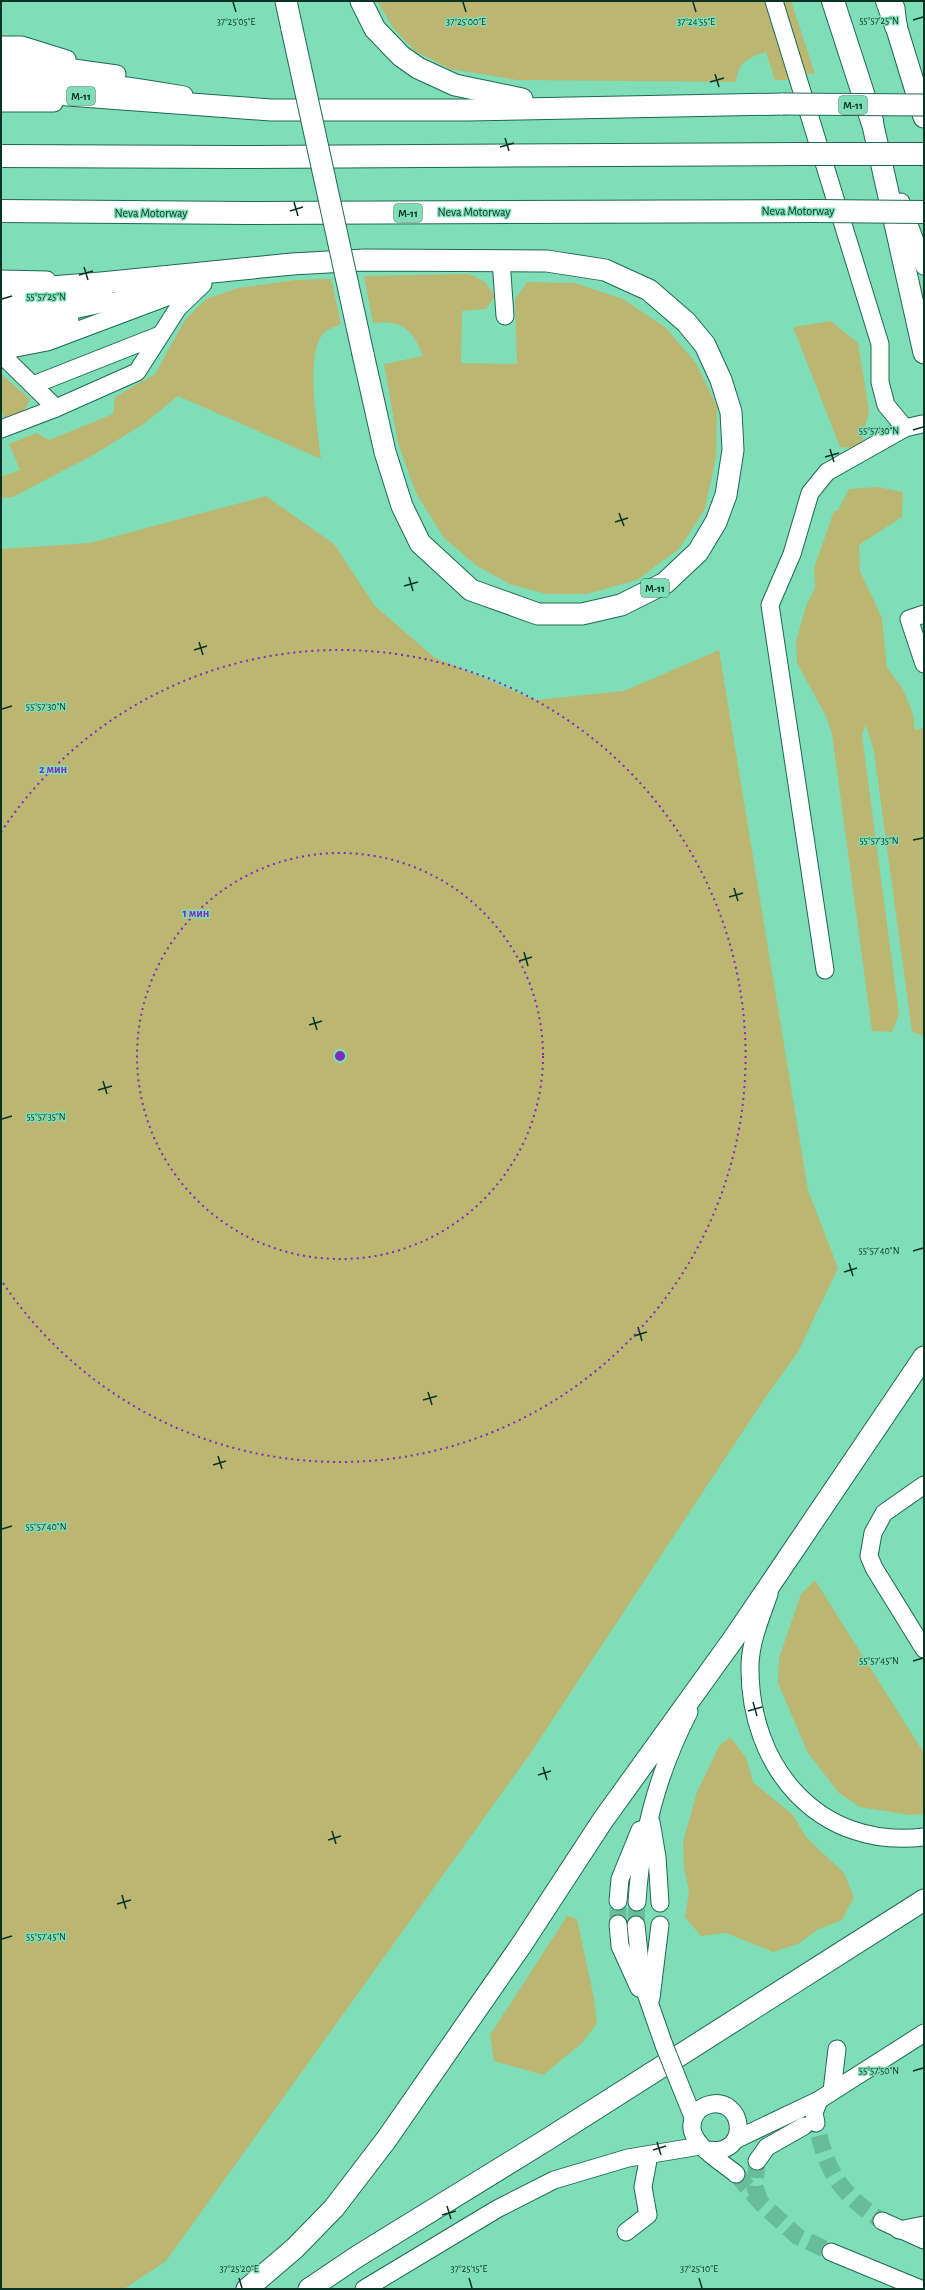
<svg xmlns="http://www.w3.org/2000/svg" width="925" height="2290" font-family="'Alegreya Sans',sans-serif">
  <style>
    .green { fill: #bbb773 }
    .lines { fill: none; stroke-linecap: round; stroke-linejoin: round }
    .minor-tunnel { stroke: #67bc9a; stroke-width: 17; stroke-dasharray: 17 8; stroke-linecap: butt }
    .minor-casing { stroke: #1e6a50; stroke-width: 19 }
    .major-casing { stroke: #1e6a50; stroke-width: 23 }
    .highway-casing { stroke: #1e6a50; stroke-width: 24 }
    .minor { stroke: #fff; stroke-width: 17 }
    .major { stroke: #fff; stroke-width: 21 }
    .highway { stroke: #fff; stroke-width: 22 }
    .minor-bridge-casing { stroke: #1e6a50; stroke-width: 19; stroke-linecap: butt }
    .major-bridge-casing { stroke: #1e6a50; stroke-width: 23; stroke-linecap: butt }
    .highway-bridge-casing { stroke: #1e6a50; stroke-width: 24; stroke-linecap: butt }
    .minor-bridge { stroke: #fff; stroke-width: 17 }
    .major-bridge { stroke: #fff; stroke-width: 21 }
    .highway-bridge { stroke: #fff; stroke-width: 22 }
    .ticks { fill: none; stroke: #083325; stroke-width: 1.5 }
    .ring { fill: none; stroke: #7b2cbf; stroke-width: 2; stroke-dasharray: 2 4 }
    .labels { text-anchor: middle; stroke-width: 3; stroke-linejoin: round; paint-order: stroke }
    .shield { fill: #7fdeb7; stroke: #2c6651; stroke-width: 1 }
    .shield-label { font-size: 11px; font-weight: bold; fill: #083325 }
    .street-label { font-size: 12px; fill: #083325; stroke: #7fdeb7 }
    .ticks-label { font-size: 10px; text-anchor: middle; fill: #083325; stroke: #7fdeb7; stroke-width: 3; stroke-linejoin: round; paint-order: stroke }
    .centre { fill: #7b2cbf; stroke: #7fdeb7; stroke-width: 2 }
    .ring-label { font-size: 12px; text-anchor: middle; font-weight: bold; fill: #7b2cbf; stroke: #7fdeb7; stroke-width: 3; stroke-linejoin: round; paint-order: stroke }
  </style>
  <rect width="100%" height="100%" fill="#7fdeb7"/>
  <g class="green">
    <path d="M 377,1 L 766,1 L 790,80 L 775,80 L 766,52 C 747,58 739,61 736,82 L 517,80 L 450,69 L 415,51 L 394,29 Z"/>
    <path d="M 781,1 L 791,1 L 815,74 L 805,74 Z"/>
    <path d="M 469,274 L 485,282 L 495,296 L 486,309 L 462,311 L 461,363 L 517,364 L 515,299 L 527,282 L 575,283 L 623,299 L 665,327 L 696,363 L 717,406 L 716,457 L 705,509 L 679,549 L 637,580 L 587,594 L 547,594 L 512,585 L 477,566 L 444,538 L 416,493 L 398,443 L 384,364 L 423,356 C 413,330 402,319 373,323 L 364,276 Z"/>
    <path d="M 331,279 L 341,324 C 334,327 327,329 322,335 C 305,359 318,429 321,459 L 178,396 L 145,423 L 95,454 L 13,497 L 1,498 L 1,477 L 20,470 L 9,444 L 37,433 L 49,440 L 113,414 L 115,397 L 155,374 L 185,320 L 206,299 L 238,288 L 295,280 Z"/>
    <path d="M 831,321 L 858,343 L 869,411 L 860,448 L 840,447 L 793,327 Z"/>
    <path d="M 1,374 L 30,399 L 24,411 L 5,418 L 1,409 Z"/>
    <path d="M 878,487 L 903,492 L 902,517 L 859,545 L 860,571 L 882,618 L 887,668 L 903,689 L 913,714 L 915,730 L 924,728 L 924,1036 L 912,1032 L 874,752 L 866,725 L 862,735 L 899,1014 L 892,1032 L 872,1031 L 832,734 L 826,716 L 797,663 L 796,642 L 806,606 L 815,588 L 814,568 L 834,511 L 838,510 L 849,489 Z"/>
    <path d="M 266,496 L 334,544 L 375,606 L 434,657 L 535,700 L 624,691 L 719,650 L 808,1190 L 838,1268 L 798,1352 L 763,1401 L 530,1754 L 166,2261 L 124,2289 L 1,2289 L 1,549 L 90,543 Z"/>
    <path d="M 815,1580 L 924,1753 L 924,1814 L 909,1815 L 860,1807 L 839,1793 L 808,1753 L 778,1683 L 779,1658 L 801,1594 Z"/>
    <path d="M 730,1737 L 746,1757 L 753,1782 L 793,1815 L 806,1837 L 844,1873 L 854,1897 L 842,1920 L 817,1930 L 798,1944 L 773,1952 L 726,1933 L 701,1936 L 685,1917 L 689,1892 L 684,1868 L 683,1842 L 697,1792 L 719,1746 Z"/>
    <path d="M 567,1916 L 577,1919 L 594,1998 L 597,2024 L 581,2044 L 543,2075 L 494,2061 L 490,2035 Z"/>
  </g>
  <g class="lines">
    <g class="minor-tunnel">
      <path d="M 618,1924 L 618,1901"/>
      <path d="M 636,1925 L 637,1902"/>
      <path d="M 804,2126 L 816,2123 C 827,2172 839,2193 882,2221"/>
      <path d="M 757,2161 L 755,2187 L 759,2199"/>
      <path d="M 736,2174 L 760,2202 L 797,2236 L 831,2252"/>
    </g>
    <g class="minor-casing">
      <g id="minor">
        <path d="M 774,1 L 880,344 L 880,382 L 886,405 L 905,428"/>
        <path d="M 1,45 L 22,45 L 67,59"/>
        <path d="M 1,61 L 23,61 L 117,74"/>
        <path d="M 1,75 C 60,75 126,85 184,95"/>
        <path d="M 1,103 L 54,103"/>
        <path d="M 901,202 L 924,266"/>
        <path d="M 501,260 L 505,316"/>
        <path d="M 1,279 L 47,280"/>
        <path d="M 1,305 L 57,300 L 104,291"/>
        <path d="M 1,320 L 55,314 L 124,299 L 176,281"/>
        <path d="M 1,334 L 47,327 L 70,321"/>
        <path d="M 1,351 L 47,342 L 196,286"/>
        <path d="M 1,354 L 56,408 L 137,372 L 178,308 L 203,284"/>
        <path d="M 33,385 L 160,335"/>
        <path d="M 1,429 L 56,408"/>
        <path d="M 924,614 L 909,619 L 924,664"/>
        <path d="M 825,970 L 770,605 L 792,554 L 810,493 L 827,472 L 905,428 L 922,424"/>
        <path d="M 924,1485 L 884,1513 L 873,1533 L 869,1556 L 874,1568 L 924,1649"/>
        <path d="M 769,1594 C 761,1617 751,1640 750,1664 C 748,1766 818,1850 924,1837"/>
        <path d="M 651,1822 L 657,1857 L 660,1903"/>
        <path d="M 618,1901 L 620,1879 L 640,1830"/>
        <path d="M 637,1902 C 641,1835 658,1772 689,1712"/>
        <path d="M 618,1924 L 620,1946 L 639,1988"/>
        <path d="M 636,1925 L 642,1982 L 664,2045"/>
        <path d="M 651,1998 L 660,1925"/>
        <path d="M 678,2080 L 693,2117"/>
        <path d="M 832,2091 L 837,2049"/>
        <path d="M 816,2123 L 814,2113 L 819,2100"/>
        <path d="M 735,2140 L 819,2100 L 924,2033"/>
        <path d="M 707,2150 C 753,2157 744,2094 708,2105 C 701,2107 695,2113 693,2120 C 685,2142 721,2161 736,2174"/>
        <path d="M 757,2161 L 767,2147 L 804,2126"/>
        <path d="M 882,2221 L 924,2240"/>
        <path d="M 899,2230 L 924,2225"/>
        <path d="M 626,2232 L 648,2215 L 643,2187 L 649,2155"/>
        <path d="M 831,2252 L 921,2289"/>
        <path d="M 364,2289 L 497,2209 L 554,2180 L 628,2158 L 700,2146"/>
      </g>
    </g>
    <g class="major-casing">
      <g id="major">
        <path d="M 286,1 L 292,29"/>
        <path d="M 361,1 L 375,29 L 401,56 L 418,68 L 455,85 L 522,99"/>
        <path d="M 894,8 L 896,26 L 924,117"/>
        <path d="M 1,90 L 271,110 L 467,110 L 783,104"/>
        <path d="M 872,121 L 924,353"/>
        <path d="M 1,291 L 101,283 L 292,264 L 364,260 L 547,261 L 605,270 L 649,290 L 686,322 L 705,345 L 721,380 L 731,412 L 733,450 L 726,495 L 716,522 L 698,552 L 665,583 L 621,605 L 582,614 L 538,614 L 471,590 L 420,543 L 402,506 L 385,452 L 363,354"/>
        <path d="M 247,2289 L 295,2248 L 334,2208 L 386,2140 L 522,1944 L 603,1820 L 732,1641 L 924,1357"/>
        <path d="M 309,2289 L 358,2256 L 548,2139 L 924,1900"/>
      </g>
    </g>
    <g class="highway-casing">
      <g id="highway">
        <path d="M 833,1 L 872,121"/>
        <path d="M 887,1 L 896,26"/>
        <path d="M 1,156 L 236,157 L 798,154"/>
        <path d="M 1,211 L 247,213 L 815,211"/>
      </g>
    </g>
    <use href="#minor" class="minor"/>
    <use href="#major" class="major"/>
    <use href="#highway" class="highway"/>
    <g class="minor-bridge-casing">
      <path id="minor-bridge" d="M 664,2045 L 678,2080"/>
    </g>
    <g class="major-bridge-casing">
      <g id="major-bridge">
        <path d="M 292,29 L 363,354"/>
        <path d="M 783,104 L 924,105"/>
      </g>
    </g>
    <g class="highway-bridge-casing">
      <g id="highway-bridge">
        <path d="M 798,154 L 924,154"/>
        <path d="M 815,211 L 924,212"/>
      </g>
    </g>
    <use href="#minor-bridge" class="minor-bridge"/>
    <use href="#major-bridge" class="major-bridge"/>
    <use href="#highway-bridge" class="highway-bridge"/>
  </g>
  <path class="ticks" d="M 233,2 L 236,12M 463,2 L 466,12M 693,2 L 696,12M 913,20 L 923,17M 715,74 L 719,87M 710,82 L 724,78M 505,138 L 509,151M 500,147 L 514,143M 294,202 L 298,216M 290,211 L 303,207M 84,267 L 88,280M 79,275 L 93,271M 2,299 L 12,296M 913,430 L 923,427M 830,449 L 834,462M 825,457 L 839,453M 619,513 L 624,526M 615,522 L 628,518M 409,577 L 413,591M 404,586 L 418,582M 199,642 L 203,655M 194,650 L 207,646M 2,709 L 12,706M 913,840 L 923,838M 734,888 L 738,901M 729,897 L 743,893M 524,952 L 528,966M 519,961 L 532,957M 313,1017 L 317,1030M 309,1025 L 322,1021M 103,1081 L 107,1094M 98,1090 L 112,1086M 2,1119 L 12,1116M 913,1251 L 923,1248M 849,1263 L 853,1276M 844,1272 L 857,1268M 638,1327 L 642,1341M 634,1336 L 647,1332M 428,1392 L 432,1405M 423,1400 L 437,1396M 218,1456 L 222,1469M 213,1465 L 226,1461M 2,1529 L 12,1526M 913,1661 L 923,1658M 753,1702 L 757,1716M 748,1711 L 762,1707M 543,1767 L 547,1780M 538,1775 L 551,1771M 332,1831 L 336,1844M 328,1840 L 341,1836M 122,1895 L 126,1909M 117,1904 L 131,1900M 2,1939 L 12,1936M 913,2071 L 923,2068M 657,2142 L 661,2155M 653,2150 L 666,2146M 447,2206 L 451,2219M 442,2215 L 456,2211M 239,2278 L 242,2288M 469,2278 L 472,2288M 699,2278 L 702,2288"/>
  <g class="ring">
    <circle cx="340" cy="1056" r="203"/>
    <path d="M1 832A406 406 0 1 1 1 1280"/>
  </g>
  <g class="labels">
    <g class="shield">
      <rect x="67" y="87" width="28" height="18" rx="3"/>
      <rect x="839" y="96" width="28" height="18" rx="3"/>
      <rect x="394" y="204" width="28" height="18" rx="3"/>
      <rect x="641" y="579" width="28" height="18" rx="3"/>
    </g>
    <g class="shield-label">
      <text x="81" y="100">М-11</text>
      <text x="853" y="109">М-11</text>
      <text x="408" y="217">М-11</text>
      <text x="655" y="592">М-11</text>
    </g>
    <g class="street-label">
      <text x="798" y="215">Neva Motorway</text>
      <text x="474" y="216">Neva Motorway</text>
      <text x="151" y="217">Neva Motorway</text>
    </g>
  </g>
  <g class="ticks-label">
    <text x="879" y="24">55°57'25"N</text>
    <text x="236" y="25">37°25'05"E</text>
    <text x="466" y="25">37°25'00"E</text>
    <text x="696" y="25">37°24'55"E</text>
    <text x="46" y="300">55°57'25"N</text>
    <text x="879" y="434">55°57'30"N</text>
    <text x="46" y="710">55°57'30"N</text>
    <text x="879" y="844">55°57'35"N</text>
    <text x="46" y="1120">55°57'35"N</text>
    <text x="879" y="1254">55°57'40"N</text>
    <text x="46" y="1530">55°57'40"N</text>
    <text x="879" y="1664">55°57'45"N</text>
    <text x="46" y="1940">55°57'45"N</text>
    <text x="879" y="2074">55°57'50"N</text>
    <text x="239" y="2272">37°25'20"E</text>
    <text x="469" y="2272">37°25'15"E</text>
    <text x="699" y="2272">37°25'10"E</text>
  </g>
  <circle cx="340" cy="1056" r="6" class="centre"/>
  <g class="ring-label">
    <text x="53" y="773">2 мин</text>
    <text x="196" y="917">1 мин</text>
  </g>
  <rect width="925" height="2290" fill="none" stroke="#083325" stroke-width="4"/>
</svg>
